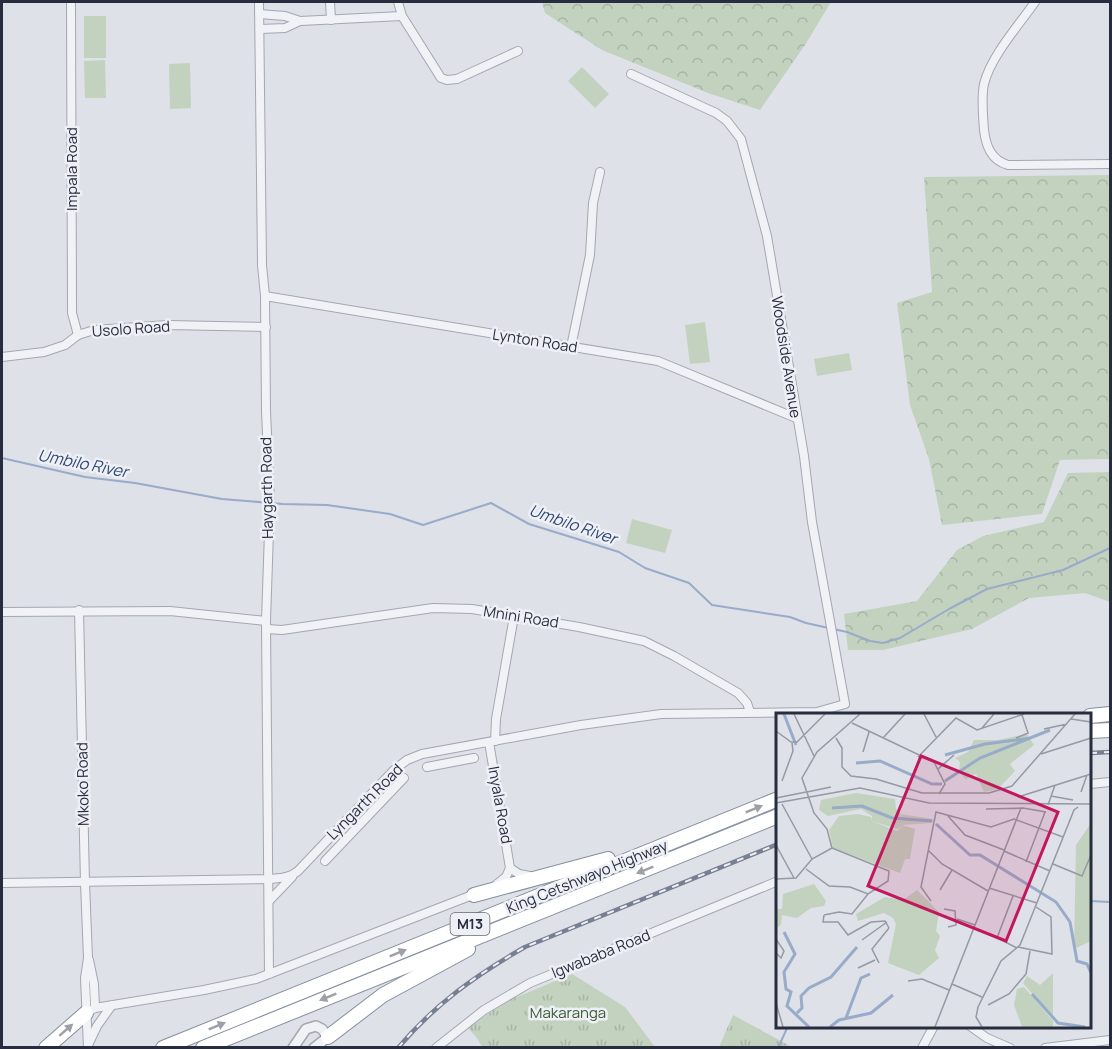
<svg xmlns="http://www.w3.org/2000/svg" width="1112" height="1049" font-family="Manrope,sans-serif">
  <style>
    .forest { fill: url(#forest-crowns) }
    .park { fill: url(#park-tufts) }
    .pitch { fill: #c2d2bf }
    .lines { fill: none; stroke-linecap: round; stroke-linejoin: round }
    .stream { stroke: #98abc9; stroke-width: 2 }
    .minor-casing { stroke: #a3a7b2; stroke-width: 10 }
    .tertiary-casing { stroke: #a3a7b2; stroke-width: 12 }
    .motorway-casing { stroke: #858d9f; stroke-width: 16 }
    .minor { stroke: #f1f2f6; stroke-width: 8 }
    .tertiary { stroke: #f1f2f6; stroke-width: 9 }
    .motorway { stroke: #fff; stroke-width: 14 }
    .rail-casing { stroke: #777f92; stroke-width: 4.5 }
    .rail { stroke: #eef0f6; stroke-width: 2; stroke-dasharray: 7; stroke-linecap: butt }
    .oneway { fill: #9ea0a9 }
    .labels { text-anchor: middle; stroke-width: 5; stroke-linejoin: round; paint-order: stroke }
    .shield { fill: #eef0f6; stroke: #636876; stroke-width: 1.5 }
    .shield-label { font-size: 14px; font-weight: bold; fill: #272d3f }
    .street-label { font-size: 15px; fill: #272d3f; stroke: #eef0f6 }
    .park-label { font-size: 15px; fill: #385b34; stroke: #eef0f6 }
    .water-label { font-size: 16px; font-style: italic; fill: #304874; stroke: #eef0f6 }
    .inset-river { fill: none; stroke: #98abc9; stroke-width: 3 }
    .inset-road { fill: none; stroke: #9599a4; stroke-width: 1.5 }
    .view { fill: #c2185b; fill-opacity: 0.15; stroke: #c2185b; stroke-width: 3 }
    .inset-edge { fill: none; stroke: #272d3f; stroke-width: 3 }
  </style>
  <defs>
    <pattern id="forest-crowns" width="20" height="18" patternUnits="userSpaceOnUse" patternTransform="scale(1.5)"><rect width="20" height="18" fill="#c2d2bf"/><path d="M2 6a3 3 0 1 1 6 0M12 15a3 3 0 1 1 6 0" fill="none" stroke="#a7b5a5"/></pattern>
    <pattern id="park-tufts" width="24" height="20" patternUnits="userSpaceOnUse" patternTransform="scale(1.5)"><rect width="24" height="20" fill="#c2d2bf"/><path d="M3 7l-1-3M5 7V3M7 7l1-3M15 17l-1-3M17 17v-4M19 17l1-3" fill="none" stroke="#a7b5a5"/></pattern>
  </defs>
  <rect width="100%" height="100%" fill="#dee1e8"/>
  <g class="forest">
    <path d="M 542,2 L 831,2 L 805,45 L 760,110 L 708,93 L 602,50 L 545,13 Z"/>
    <path d="M 1110,175 L 1110,459 L 1060,460 L 1042,514 L 942,525 L 929,459 L 910,405 L 897,303 L 932,292 L 924,177 Z"/>
    <path d="M 1110,472 L 1110,602 L 1085,593 L 1029,598 L 972,629 L 883,650 L 848,650 L 844,614 L 917,601 L 957,550 L 983,536 L 1044,522 L 1068,473 Z"/>
  </g>
  <g class="park">
    <path d="M 572,974 L 625,1007 L 655,1047 L 482,1047 L 477,1038 L 468,1028 L 505,1002 Z"/>
    <path d="M 733,1015 L 792,1047 L 719,1047 Z"/>
  </g>
  <g class="pitch">
    <rect x="84" y="16" width="22" height="42"/>
    <path d="M 105,60 L 106,98 L 85,98 L 84,61 Z"/>
    <path d="M 190,63 L 191,108 L 170,109 L 169,64 Z"/>
    <path d="M 582,67 L 609,94 L 595,108 L 568,81 Z"/>
    <path d="M 705,322 L 710,362 L 690,364 L 685,325 Z"/>
    <path d="M 849,353 L 852,370 L 817,376 L 814,359 Z"/>
    <path d="M 632,519 L 672,530 L 665,553 L 626,543 Z"/>
  </g>
  <g class="lines">
    <g class="stream">
      <path d="M 2,458 L 85,477 L 135,483 L 222,499 L 283,504 L 327,505 L 390,514 L 423,525 L 491,503 L 529,524 L 619,552 L 645,568 L 689,583 L 712,605 L 790,617 L 806,623 L 847,632 L 870,641 L 883,643 L 900,638 L 949,609 L 987,589 L 1063,570 L 1110,548"/>
      <path d="M 1090,901 L 1110,902"/>
      <path d="M 778,1048 L 788,1026"/>
    </g>
    <g class="minor-casing">
      <g id="minor">
        <path d="M 71,2 L 72,313 L 78,335"/>
        <path d="M 259,2 L 262,265 L 265,296 L 266,411 L 270,502 L 266,621 L 269,974"/>
        <path d="M 330,2 L 331,20"/>
        <path d="M 398,2 L 402,16 L 441,78 L 447,80 L 457,79 L 518,51"/>
        <path d="M 1035,2 C 1019,25 991,56 984,84 C 981,98 983,115 984,130 C 986,146 991,160 1008,165 L 1110,164"/>
        <path d="M 259,14 L 285,16 L 300,21"/>
        <path d="M 260,29 L 285,28 L 300,21 L 402,16"/>
        <path d="M 265,296 L 658,361 L 796,418"/>
        <path d="M 571,347 L 590,255 L 593,203 L 600,172"/>
        <path d="M 2,357 L 44,352 L 65,345 L 78,335 L 94,330 L 168,325 L 266,327"/>
        <path d="M 79,610 L 85,883 L 88,958 L 85,978 L 88,1048"/>
        <path d="M 2,612 L 170,611 L 266,621"/>
        <path d="M 267,629 L 282,630 L 433,608 L 472,609 L 579,627 L 644,641 L 674,656 L 738,693 L 747,703 L 750,712"/>
        <path d="M 495,741 L 496,719 L 514,616"/>
        <path d="M 489,742 L 510,868 L 506,877 L 497,884"/>
        <path d="M 427,767 L 474,758"/>
        <path d="M 1090,784 L 1110,782"/>
        <path d="M 325,861 L 404,778"/>
        <path d="M 510,868 L 519,874 L 530,876"/>
        <path d="M 2,883 L 269,879 C 280,878 290,878 298,871 L 394,770 L 407,760 L 422,754 L 581,725 L 661,714 L 817,712 L 845,704 L 812,522 L 804,456 L 767,236 L 741,139 L 727,121 L 716,113 L 631,74"/>
        <path d="M 269,901 L 292,877"/>
        <path d="M 89,960 L 94,984 L 95,1008"/>
        <path d="M 86,1013 L 95,1008 L 204,990 L 256,979 L 475,894"/>
        <path d="M 970,1026 L 987,1038 L 1010,1048"/>
        <path d="M 88,1045 L 97,1026 L 112,1005"/>
        <path d="M 436,1048 L 484,1010 L 530,983 L 778,881"/>
        <path d="M 922,1048 L 934,1026"/>
        <path d="M 1045,1048 L 1110,1040"/>
      </g>
    </g>
    <g class="tertiary-casing">
      <path id="tertiary" d="M 293,1048 L 306,1029 L 316,1026 L 322,1029 L 328,1037 L 314,1048"/>
    </g>
    <g class="motorway-casing">
      <g id="motorway">
        <path d="M 1090,716 L 1110,714"/>
        <path d="M 1090,731 L 1110,730"/>
        <path d="M 474,895 L 608,859"/>
        <path d="M 328,1037 L 383,995 L 468,949"/>
        <path d="M 46,1048 L 86,1013"/>
        <path d="M 163,1048 L 778,799"/>
        <path d="M 203,1048 L 778,816"/>
      </g>
    </g>
    <use href="#minor" class="minor"/>
    <use href="#tertiary" class="tertiary"/>
    <use href="#motorway" class="motorway"/>
    <g class="rail-casing">
      <g id="rail">
        <path d="M 1090,753 L 1110,752"/>
        <path d="M 398,1048 C 435,1004 476,975 525,947 L 778,844"/>
      </g>
    </g>
    <use href="#rail" class="rail"/>
  </g>
  <defs><path id="oneway-solid" d="M-6-.8H1V-3.2L6.5 0L1 3.2V.8H-6Z" transform="scale(1.5)"/></defs>
  <g class="oneway">
    <use href="#oneway-solid" transform="translate(754 809) rotate(-22)"/>
    <use href="#oneway-solid" transform="translate(645 870) rotate(158)"/>
    <use href="#oneway-solid" transform="translate(398 953) rotate(-22)"/>
    <use href="#oneway-solid" transform="translate(328 997) rotate(158)"/>
    <use href="#oneway-solid" transform="translate(217 1026) rotate(-22)"/>
    <use href="#oneway-solid" transform="translate(66 1030) rotate(-41)"/>
  </g>
  <g class="labels">
    <rect class="shield" x="450.5" y="913" width="39" height="22" rx="4.5"/>
    <g class="shield-label">
      <text x="470" y="929">M13</text>
    </g>
    <g class="street-label">
      <text transform="translate(72 169) rotate(-90)" y="5">Impala Road</text>
      <text transform="translate(131 329) rotate(-4)" y="5">Usolo Road</text>
      <text transform="translate(535 341) rotate(9)" y="5">Lynton Road</text>
      <text transform="translate(786 357) rotate(81)" y="5">Woodside Avenue</text>
      <text transform="translate(267 488) rotate(-91)" y="5">Haygarth Road</text>
      <text transform="translate(521 617) rotate(9)" y="5">Mnini Road</text>
      <text transform="translate(83 784) rotate(-91)" y="5">Mkoko Road</text>
      <text transform="translate(365 802) rotate(-45)" y="5">Lyngarth Road</text>
      <text transform="translate(500 805) rotate(80)" y="5">Inyala Road</text>
      <text transform="translate(587 877) rotate(-22)" y="5">King Cetshwayo Highway</text>
      <text transform="translate(601 954) rotate(-22)" y="5">Igwababa Road</text>
    </g>
    <g class="park-label">
      <text x="568" y="1018">Makaranga</text>
    </g>
    <g class="water-label">
      <text transform="translate(83 463) rotate(11)" y="6">Umbilo River</text>
      <text transform="translate(573 524) rotate(19)" y="6">Umbilo River</text>
    </g>
  </g>
  <g transform="translate(776 713)">
    <rect width="315" height="315" fill="#dee1e8"/>
    <path d="M 315,110 L 315,228 L 298,236 L 300,132 Z" fill="#c2d2bf"/>
    <path d="M 80,80 L 119,86 L 120,96 L 125,101 L 157,106 L 156,110 L 126,112 L 139,116 L 134,146 L 129,146 L 124,160 L 57,135 L 53,117 L 63,103 L 82,101 L 95,104 L 96,108 L 121,118 L 126,113 L 121,116 L 96,108 L 96,103 L 85,96 L 52,103 L 43,97 L 45,87 ZM 38,171 L 50,188 L 48,193 L 35,195 L 21,205 L 6,202 L 5,212 L 0,215 L 0,196 L 6,196 L 7,181 ZM 141,177 L 163,199 L 160,218 L 164,223 L 159,237 L 163,245 L 143,262 L 112,250 L 120,211 L 117,205 L 108,200 L 82,208 L 80,201 L 109,184 L 127,187 ZM 277,260 L 277,305 L 247,270 L 251,263 L 264,272 ZM 248,274 L 277,308 L 277,314 L 246,314 L 238,292 L 241,276 Z" fill="#c2d2bf"/>
    <path d="M 251,21 L 258,32 L 234,51 L 239,58 L 222,76 L 208,79 L 200,61 L 190,66 L 183,59 L 184,49 L 179,45 L 192,39 L 198,27 L 222,27 Z" fill="#c2d2bf"/>
    <path class="inset-river" d="M 8,1 L 20,32M 169,42 L 209,31 L 255,25M 80,50 L 104,48 L 156,71 L 166,71M 169,68 L 204,45 L 274,17M 56,95 L 86,93 L 116,105 L 156,108M 160,111 L 194,142 L 204,142 L 280,189 L 294,209 L 301,248 L 311,251 L 315,260M 8,219 L 19,241 L 8,259 L 10,276 L 15,279 L 11,293 L 33,314M 256,281 L 282,310 L 309,314M 21,300 L 26,295 L 25,283 L 33,275 L 55,264 L 81,234M 70,305 L 85,265 L 94,261M 54,314 L 63,307 L 95,300 L 117,282"/>
    <path class="inset-road" d="M 18,1 L 38,43M 148,1 L 160,24M 295,6 L 315,9M 76,10 L 158,49 L 169,71 L 163,81M 206,15 L 218,1M 268,16 L 291,11M 0,18 L 15,29 L 21,29 L 49,1M 60,25 L 66,35 L 66,54 L 75,63 L 100,66 L 146,80 L 213,80 L 236,73 L 299,1M 107,25 L 129,1M 240,25 L 252,20 L 246,2M 87,39 L 93,19M 265,41 L 315,25M 142,44 L 180,5 L 201,17 L 248,1M 162,56 L 178,42M 6,68 L 17,38 L 16,30M 31,79 L 55,74M 305,79 L 311,62M 275,83 L 297,87M 242,84 L 315,61M 0,85 L 30,79M 0,90 L 84,75 L 153,90 L 315,91M 6,91 L 36,146M 272,92 L 279,72M 210,96 L 247,95 L 270,99M 172,103 L 189,122 L 228,137M 0,132 L 18,165M 56,135 L 51,116 L 38,100 L 26,65 L 41,39 L 84,1M 152,137 L 166,151 L 212,178M 228,138 L 274,158M 250,149 L 269,99M 277,151 L 306,163 L 315,142M 30,156 L 53,173 L 74,174 L 92,181 L 112,168 L 113,158 L 56,135M 0,166 L 20,165 L 36,146 L 56,135M 213,175 L 261,190M 164,177 L 176,157M 237,183 L 221,225 L 241,235M 155,188 L 145,174 L 160,99 L 215,114 L 238,106 L 287,124M 168,196 L 179,198 L 180,212 L 172,214M 48,202 L 47,209 L 62,209 L 72,222 L 95,209 L 109,208 L 113,215M 48,202 L 63,199 L 76,201 L 92,181M 181,206 L 199,212M 0,226 L 8,238 L 5,245 L 0,240M 86,227 L 111,209M 242,234 L 276,241 L 275,204 L 260,194M 103,250 L 96,236 L 113,215M 82,255 L 99,247M 132,268 L 146,266 L 173,277M 176,271 L 206,284M 0,290 L 7,314M 212,292 L 233,281 L 250,261 L 254,238M 159,314 L 245,95M 206,314 L 200,304 L 202,294 L 225,248 L 244,232 L 298,97 L 302,94"/>
    <path class="view" d="M 145,43 L 282,99 L 230,228 L 92,173 Z"/>
    <rect width="315" height="315" class="inset-edge"/>
  </g>
  <rect width="1112" height="1049" fill="none" stroke="#272d3f" stroke-width="6"/>
</svg>
